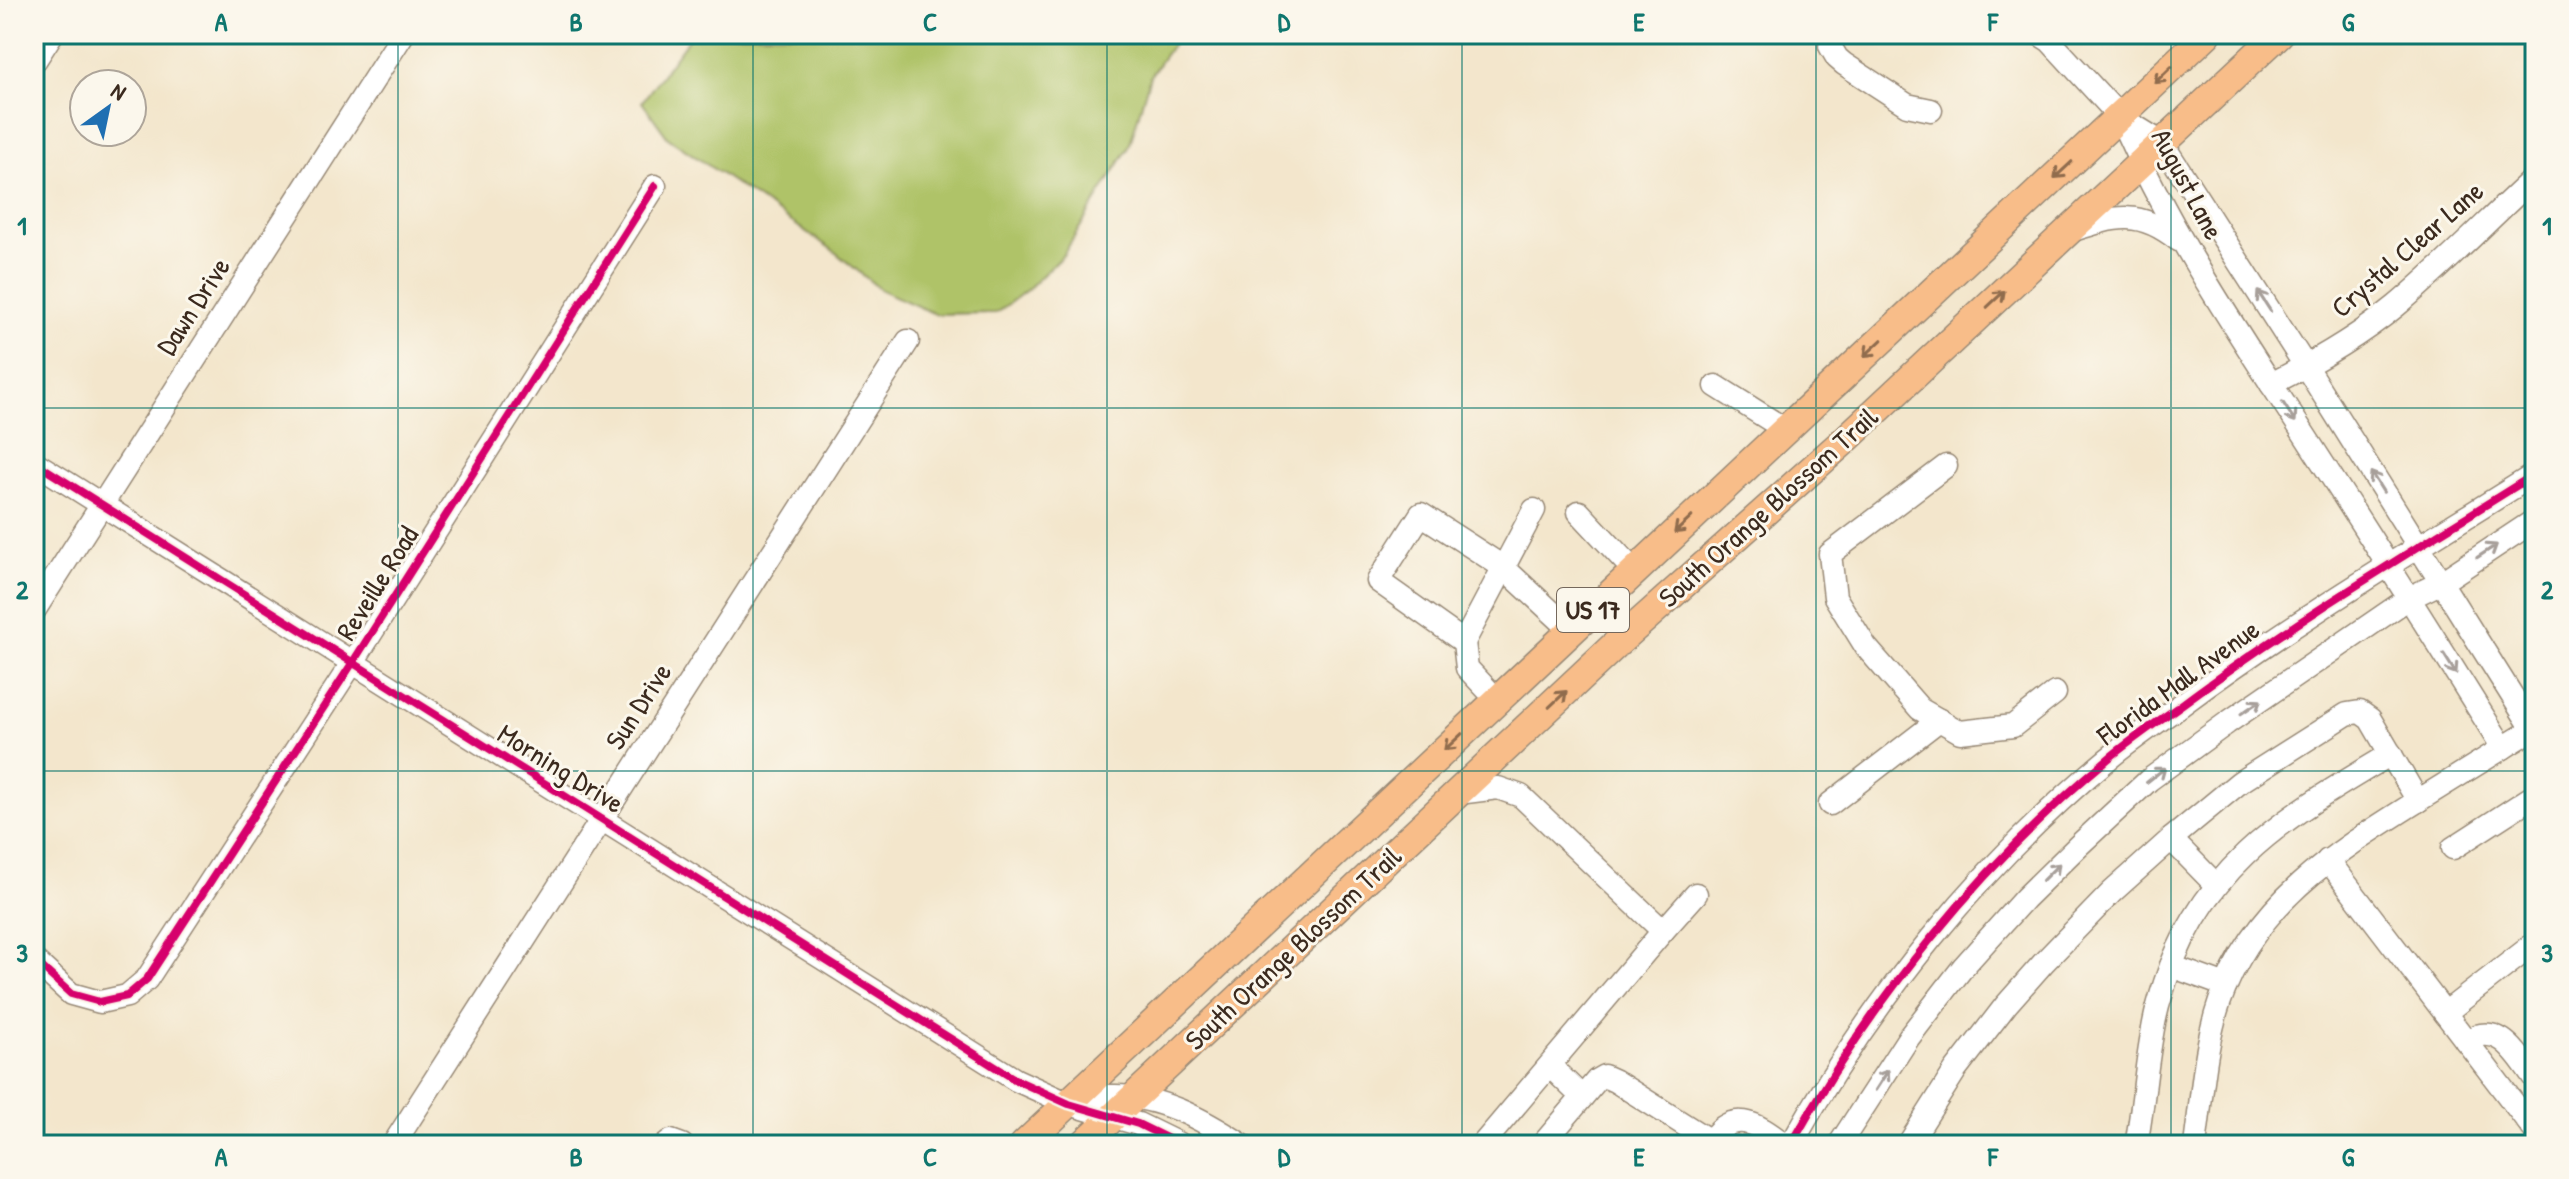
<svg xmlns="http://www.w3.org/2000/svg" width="2569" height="1179" font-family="'Patrick Hand',sans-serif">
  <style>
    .green { fill: #afc368; stroke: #757643; stroke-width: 2 }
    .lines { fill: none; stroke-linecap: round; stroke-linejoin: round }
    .minor-casing { stroke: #978875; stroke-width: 25 }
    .major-casing { stroke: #978875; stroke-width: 31 }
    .minor { stroke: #fff; stroke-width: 22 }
    .major { stroke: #f8bd89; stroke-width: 28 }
    .cycleway-casing { stroke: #fbf7ec; stroke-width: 13 }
    .cycleway { stroke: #d6006c; stroke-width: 8 }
    .oneway { stroke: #906c4e }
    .oneway2 { stroke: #a79f9a }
    .grid { fill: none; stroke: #0f766e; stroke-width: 2; stroke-opacity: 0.55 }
    .labels { text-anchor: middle; stroke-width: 6; stroke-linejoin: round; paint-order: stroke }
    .shield { fill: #fbf7ec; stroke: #75685c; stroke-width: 2 }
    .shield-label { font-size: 26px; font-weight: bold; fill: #3b2a1e }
    .street-label { font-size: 28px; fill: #3b2a1e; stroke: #fbf7ec }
    .neatline { fill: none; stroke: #0f766e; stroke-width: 3 }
    .grid-label { font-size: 26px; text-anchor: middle; font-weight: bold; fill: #0f766e }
  </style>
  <rect width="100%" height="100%" fill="#fbf7ec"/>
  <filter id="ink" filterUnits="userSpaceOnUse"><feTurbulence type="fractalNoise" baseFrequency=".0125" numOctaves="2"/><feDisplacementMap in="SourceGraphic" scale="16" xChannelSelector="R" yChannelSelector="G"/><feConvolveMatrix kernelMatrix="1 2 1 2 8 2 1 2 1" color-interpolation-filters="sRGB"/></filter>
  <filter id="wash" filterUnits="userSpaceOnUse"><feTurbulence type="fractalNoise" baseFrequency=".006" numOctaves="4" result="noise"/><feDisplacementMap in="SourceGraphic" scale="32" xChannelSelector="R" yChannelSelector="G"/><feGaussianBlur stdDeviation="1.8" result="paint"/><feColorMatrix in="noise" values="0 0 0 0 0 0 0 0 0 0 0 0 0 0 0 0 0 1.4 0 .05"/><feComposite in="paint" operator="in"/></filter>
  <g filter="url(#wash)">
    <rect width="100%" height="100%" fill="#f3e6cc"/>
    <path class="green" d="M 692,34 L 1180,34 L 1150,76 L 1129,147 L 1063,255 L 1028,289 L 996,313 L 935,314 L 881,290 L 830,248 L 668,138 L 642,102 Z"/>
  </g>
  <g filter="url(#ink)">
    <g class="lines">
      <g class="minor-casing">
        <g id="minor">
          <path d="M 1833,34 L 1830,46 L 1837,58 L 1844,64 L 1907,105 L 1931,110"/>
          <path d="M 2039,34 L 2050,41 L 2120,117 L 2162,143 L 2306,367 L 2533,729"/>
          <path d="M 34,62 L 52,34"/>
          <path d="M 2120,117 C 2167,227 2236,330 2302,431 C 2370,536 2437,642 2503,748"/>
          <path d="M 2073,230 C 2117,216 2139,209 2178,240"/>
          <path d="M 2271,384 C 2315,362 2358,337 2396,306 C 2444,266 2489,219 2535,177"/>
          <path d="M 1716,386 L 1786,430"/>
          <path d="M 34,462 L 1016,1080 L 1069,1104 L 1138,1124 L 1181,1145"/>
          <path d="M 1946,466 L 1830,554 L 1835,597 L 1866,647 L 1920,709 L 1960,732 L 2013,726 L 2055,693"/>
          <path d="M 1579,512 L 1634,571"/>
          <path d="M 34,611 L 403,34"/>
          <path d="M 1464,642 L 1534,510"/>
          <path d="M 1497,700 L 1467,668 L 1464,642 L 1378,581 L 1421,514 L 1503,567 L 1571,630"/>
          <path d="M 1458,793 L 1498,788 L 1521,796 L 1663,931"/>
          <path d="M 1830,804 L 1939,720"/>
          <path d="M 2171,839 L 2216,885"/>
          <path d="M 2453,848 L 2535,795"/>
          <path d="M 2328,860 L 2535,1131"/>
          <path d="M 34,960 L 71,994 L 100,1002 L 127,996 L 147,979 L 353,662 L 655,186"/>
          <path d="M 2171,966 L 2226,986"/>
          <path d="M 2445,1013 L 2535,943"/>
          <path d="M 2466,1041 C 2500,1020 2517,1055 2535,1079"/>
          <path d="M 1550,1066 L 1582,1097"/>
          <path d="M 1074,1103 C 1086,1101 1098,1097 1110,1096 C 1158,1094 1204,1120 1242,1145"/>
          <path d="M 393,1145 L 908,341"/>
          <path d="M 666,1145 L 671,1141 L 682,1145"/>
          <path d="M 1482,1145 L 1663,931 L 1696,894"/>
          <path d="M 1542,1145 L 1597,1080 L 1604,1076 L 1615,1081 L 1710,1141"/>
          <path d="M 1708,1145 C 1731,1106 1757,1123 1785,1145"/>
          <path d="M 1791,1145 C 1872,1000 1980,865 2108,759 C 2131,740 2156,723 2181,705 C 2294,621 2416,549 2535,474"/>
          <path d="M 1839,1145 L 1909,1037 L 1964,966 L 2025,898 L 2078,846 L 2149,780 L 2227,723 L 2409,598 L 2440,583 L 2535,520"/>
          <path d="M 1908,1145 L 1955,1071 L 2006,1005 L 2045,961 L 2112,892 L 2171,839 L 2240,782 L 2347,714 L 2360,712 L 2370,719 L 2418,801"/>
          <path d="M 2136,1145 C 2145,1099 2146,1051 2158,1006 C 2194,871 2278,821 2391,754"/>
          <path d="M 2195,1145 C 2202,1097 2204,1047 2220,1001 C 2254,904 2333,854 2416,802 C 2456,777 2495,753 2535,728"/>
        </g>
      </g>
      <g class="major-casing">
        <g id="major">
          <path d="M 1024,1145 L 2207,34"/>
          <path d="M 1083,1145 L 1614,646 L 1845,440 L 2279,34"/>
        </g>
      </g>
      <use href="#minor" class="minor"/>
      <use href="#major" class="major"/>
      <g class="cycleway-casing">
        <g id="cycleway">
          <path d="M 34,462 L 1016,1080 L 1069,1104 L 1138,1124 L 1181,1145"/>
          <path d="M 34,960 L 71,994 L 100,1002 L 127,996 L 147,979 L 353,662 L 655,186"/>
          <path d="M 1791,1145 C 1872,1000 1980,865 2108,759 C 2131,740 2156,723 2181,705 C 2294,621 2416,549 2535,474"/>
        </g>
      </g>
      <use href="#cycleway" class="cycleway"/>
    </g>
    <defs><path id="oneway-shaft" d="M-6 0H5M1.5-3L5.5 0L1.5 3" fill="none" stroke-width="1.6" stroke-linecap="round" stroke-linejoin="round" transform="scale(2)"/></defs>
    <g class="oneway">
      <use href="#oneway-shaft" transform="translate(2163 75) rotate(136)"/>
      <use href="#oneway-shaft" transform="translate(2063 170) rotate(137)"/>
      <use href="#oneway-shaft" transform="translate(1996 299) rotate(-43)"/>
      <use href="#oneway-shaft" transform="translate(1873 348) rotate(137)"/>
      <use href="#oneway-shaft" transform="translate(1683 525) rotate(137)"/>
      <use href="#oneway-shaft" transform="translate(1558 699) rotate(-43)"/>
      <use href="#oneway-shaft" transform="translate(1453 742) rotate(137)"/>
    </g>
    <g class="oneway2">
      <use href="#oneway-shaft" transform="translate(2264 301) rotate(-123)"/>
      <use href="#oneway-shaft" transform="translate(2289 412) rotate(57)"/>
      <use href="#oneway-shaft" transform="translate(2377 482) rotate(-122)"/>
      <use href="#oneway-shaft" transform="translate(2487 551) rotate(-33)"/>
      <use href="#oneway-shaft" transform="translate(2450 664) rotate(58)"/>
      <use href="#oneway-shaft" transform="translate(2251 707) rotate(-34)"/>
      <use href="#oneway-shaft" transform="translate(2156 775) rotate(-38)"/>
      <use href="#oneway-shaft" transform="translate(2051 872) rotate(-45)"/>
      <use href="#oneway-shaft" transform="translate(1882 1080) rotate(-57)"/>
    </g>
  </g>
  <path class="grid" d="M 398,34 L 398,1145M 753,34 L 753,1145M 1107,34 L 1107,1145M 1462,34 L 1462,1145M 1816,34 L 1816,1145M 2171,34 L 2171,1145M 34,408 L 2535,408M 34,771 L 2535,771"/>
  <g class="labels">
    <rect class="shield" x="1557" y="588" width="72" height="44" rx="6"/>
    <g class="shield-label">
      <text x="1593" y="619">US 17</text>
    </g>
    <g class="street-label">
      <text transform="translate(2188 184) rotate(62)" y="10">August Lane</text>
      <text transform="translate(2407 249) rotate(-41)" y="10">Crystal Clear Lane</text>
      <text transform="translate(193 306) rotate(-57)" y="10">Dawn Drive</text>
      <text transform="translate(1768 507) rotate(-42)" y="10">South Orange Blossom Trail</text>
      <text transform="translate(377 583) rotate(-58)" y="10">Reveille Road</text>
      <text transform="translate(2178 682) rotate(-36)" y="10">Florida Mall Avenue</text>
      <text transform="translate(638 706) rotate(-57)" y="10">Sun Drive</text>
      <text transform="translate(561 768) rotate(32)" y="10">Morning Drive</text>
      <text transform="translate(1293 948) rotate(-43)" y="10">South Orange Blossom Trail</text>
    </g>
  </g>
  <rect width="2569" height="1179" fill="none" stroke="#fbf7ec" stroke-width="88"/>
  <g transform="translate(108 108) rotate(33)"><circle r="38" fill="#fbf7ec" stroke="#aea59a" stroke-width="2"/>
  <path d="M0-6L14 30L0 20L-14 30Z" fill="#1f6fb2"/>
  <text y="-12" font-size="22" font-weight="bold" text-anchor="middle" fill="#3b2a1e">N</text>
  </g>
  <rect x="44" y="44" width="2481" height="1091" class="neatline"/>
  <g class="grid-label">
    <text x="221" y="31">A</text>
    <text x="576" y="31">B</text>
    <text x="930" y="31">C</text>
    <text x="1284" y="31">D</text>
    <text x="1639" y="31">E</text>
    <text x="1993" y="31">F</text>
    <text x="2348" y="31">G</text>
    <text x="22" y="235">1</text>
    <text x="2547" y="235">1</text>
    <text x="22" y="599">2</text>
    <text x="2547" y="599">2</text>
    <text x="22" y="962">3</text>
    <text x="2547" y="962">3</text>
    <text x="221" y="1166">A</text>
    <text x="576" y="1166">B</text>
    <text x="930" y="1166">C</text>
    <text x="1284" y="1166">D</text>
    <text x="1639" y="1166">E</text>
    <text x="1993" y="1166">F</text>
    <text x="2348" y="1166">G</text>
  </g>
</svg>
